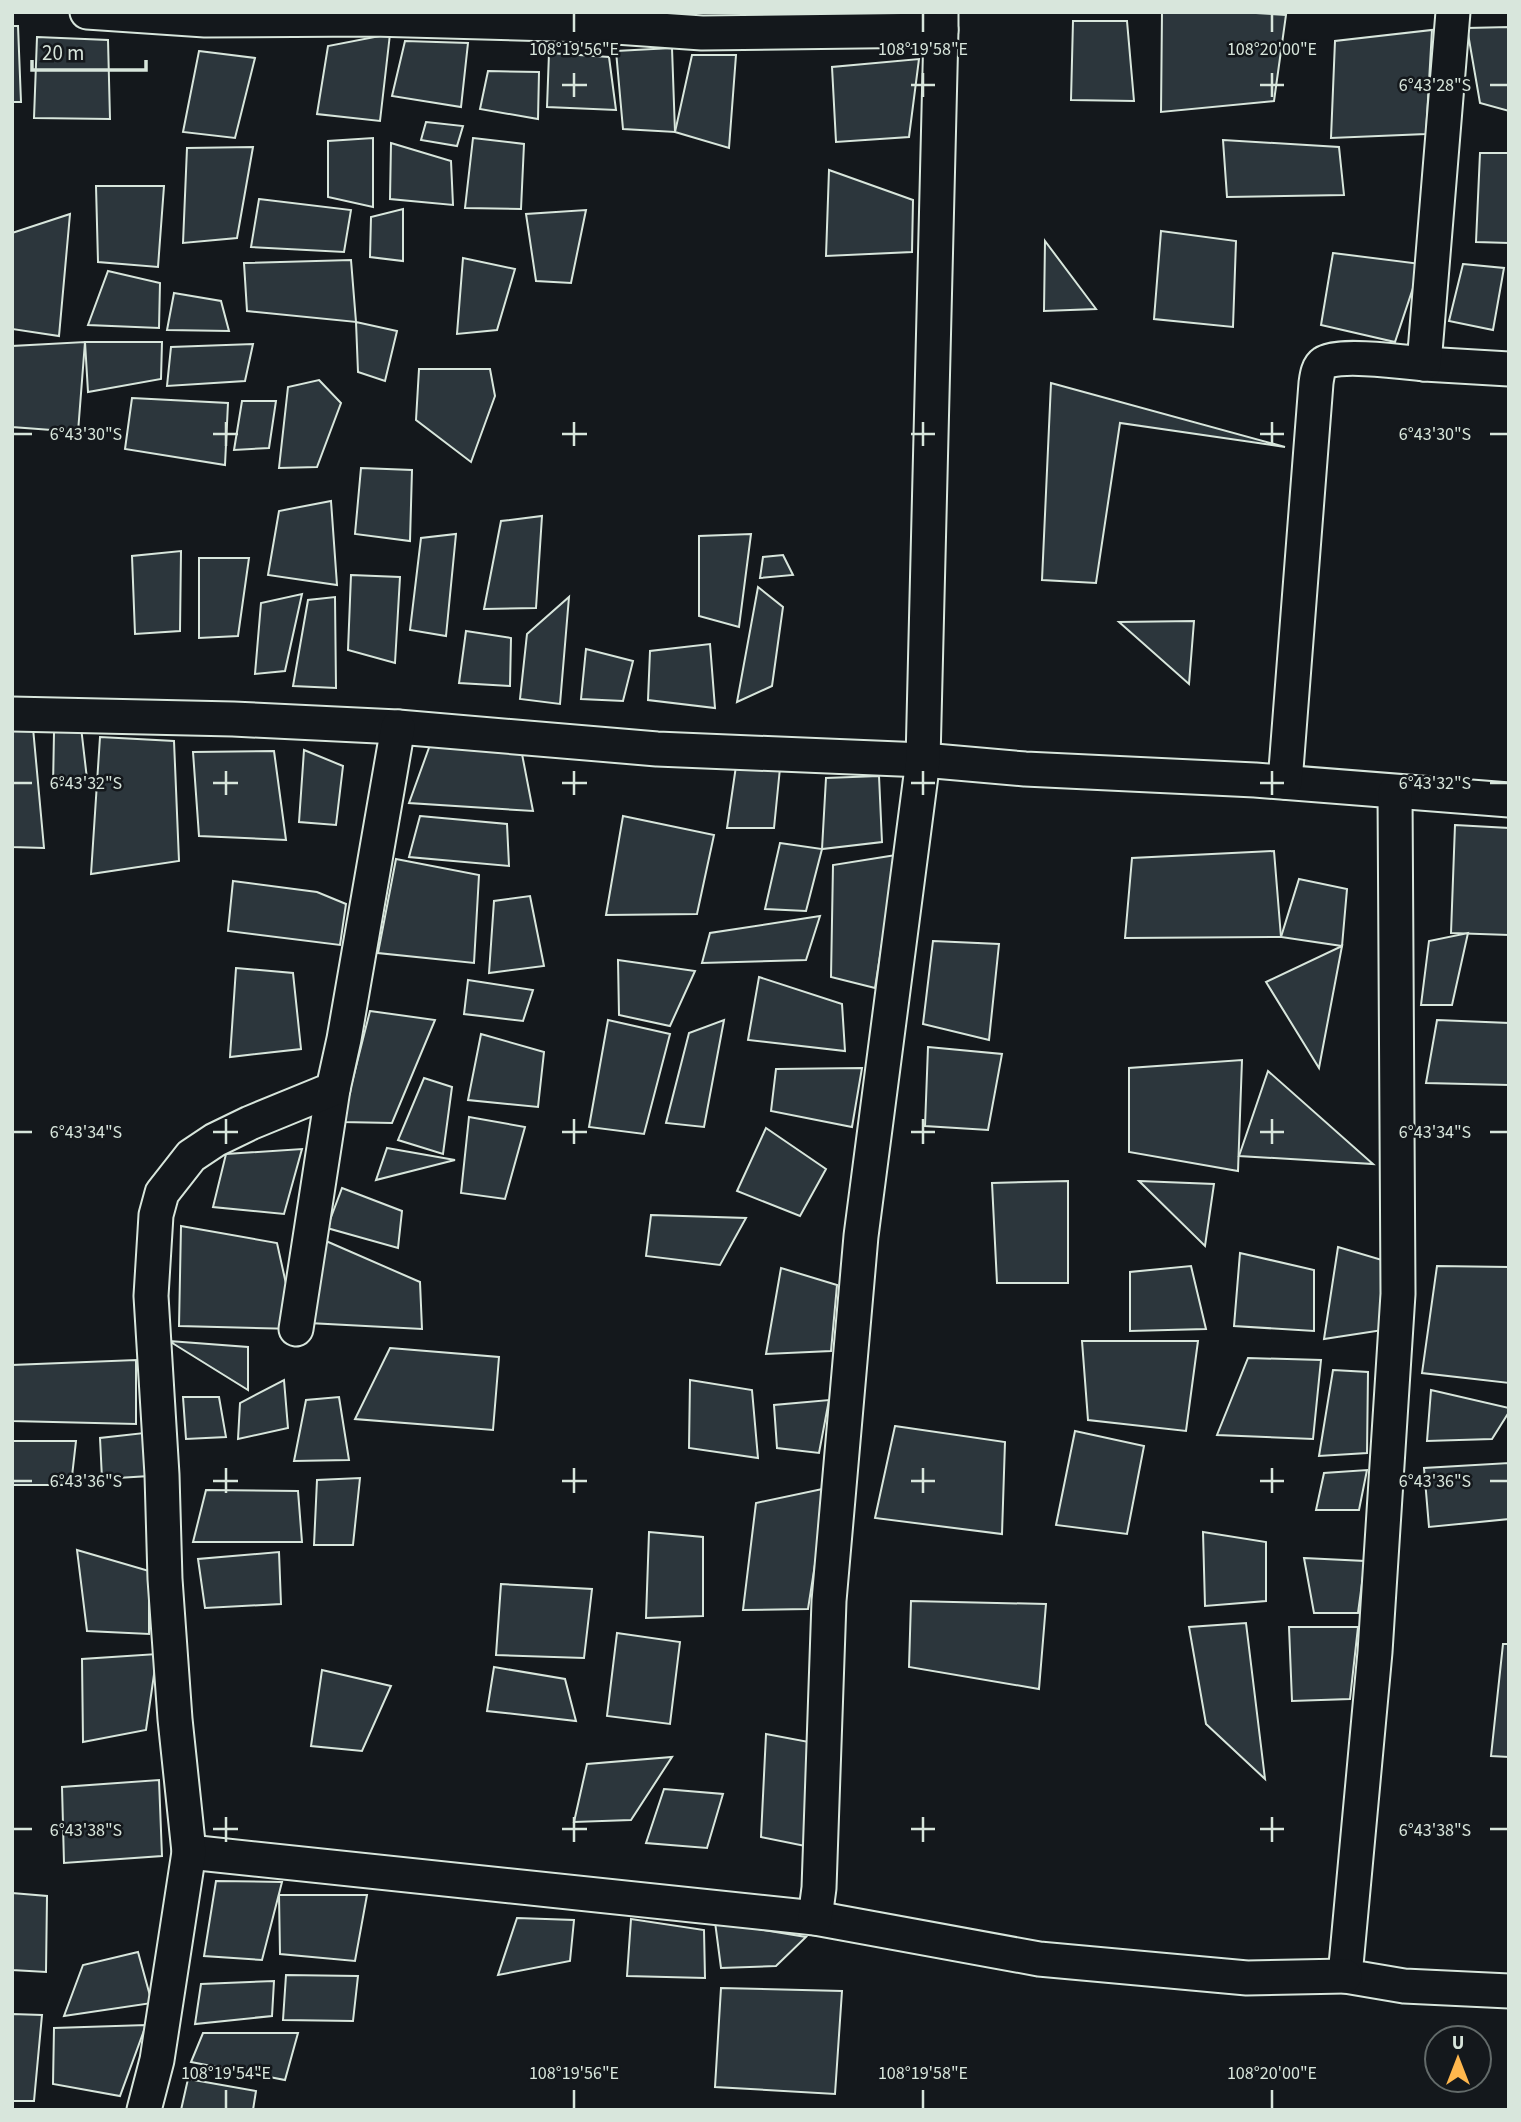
<svg xmlns="http://www.w3.org/2000/svg" width="1521" height="2122" font-family="'Source Sans 3',sans-serif">
  <style>
    .building { fill: #2c363c; stroke: #d8e6dc; stroke-width: 2 }
    .lines { fill: none; stroke-linecap: round; stroke-linejoin: round }
    .minor-casing { stroke: #d8e6dc; stroke-width: 37 }
    .minor { stroke: #14181c; stroke-width: 33 }
    .ticks { fill: none; stroke: #d8e6dc; stroke-width: 2.5 }
    .ticks-label { font-size: 18px; text-anchor: middle; fill: #d8e6dc; stroke: #14181c; stroke-width: 5; stroke-linejoin: round; paint-order: stroke }
  </style>
  <rect width="100%" height="100%" fill="#14181c"/>
  <g class="building">
    <path d="M 1162,12 L 1240,12 L 1286,15 L 1274,101 L 1161,112 Z"/>
    <path d="M 1073,21 L 1127,21 L 1134,101 L 1071,100 Z"/>
    <path d="M 12,26 L 18,26 L 21,102 L 12,102 Z"/>
    <path d="M 1509,27 L 1509,111 L 1480,103 L 1467,28 Z"/>
    <path d="M 1432,30 L 1426,134 L 1331,138 L 1335,41 Z"/>
    <path d="M 390,34 L 380,121 L 317,114 L 328,46 Z"/>
    <path d="M 37,37 L 108,40 L 110,119 L 34,118 Z"/>
    <path d="M 405,41 L 468,43 L 461,107 L 392,96 Z"/>
    <path d="M 672,48 L 675,132 L 623,129 L 616,51 Z"/>
    <path d="M 199,51 L 255,58 L 235,138 L 183,132 Z"/>
    <path d="M 549,53 L 609,57 L 616,110 L 547,107 Z"/>
    <path d="M 692,55 L 736,55 L 729,148 L 675,132 Z"/>
    <path d="M 919,59 L 909,137 L 836,142 L 832,67 Z"/>
    <path d="M 488,71 L 539,72 L 538,119 L 480,109 Z"/>
    <path d="M 426,122 L 463,126 L 457,146 L 421,140 Z"/>
    <path d="M 373,138 L 373,207 L 328,197 L 328,141 Z"/>
    <path d="M 473,138 L 524,144 L 521,209 L 465,208 Z"/>
    <path d="M 1223,140 L 1339,147 L 1344,195 L 1227,197 Z"/>
    <path d="M 391,143 L 451,161 L 453,205 L 390,199 Z"/>
    <path d="M 253,147 L 237,238 L 183,243 L 187,148 Z"/>
    <path d="M 1480,153 L 1509,153 L 1509,243 L 1476,242 Z"/>
    <path d="M 829,170 L 913,200 L 912,252 L 826,256 Z"/>
    <path d="M 96,186 L 164,186 L 158,267 L 98,262 Z"/>
    <path d="M 259,199 L 351,210 L 344,252 L 251,247 Z"/>
    <path d="M 403,209 L 403,261 L 370,257 L 371,217 Z"/>
    <path d="M 586,210 L 571,283 L 536,281 L 526,214 Z"/>
    <path d="M 70,214 L 59,336 L 12,329 L 12,233 Z"/>
    <path d="M 1161,231 L 1236,241 L 1233,327 L 1154,319 Z"/>
    <path d="M 1045,241 L 1096,309 L 1044,311 Z"/>
    <path d="M 1333,253 L 1421,264 L 1395,342 L 1321,325 Z"/>
    <path d="M 463,258 L 515,269 L 497,330 L 457,334 Z"/>
    <path d="M 351,260 L 356,322 L 247,311 L 244,263 Z"/>
    <path d="M 1463,264 L 1504,268 L 1493,330 L 1449,321 Z"/>
    <path d="M 108,271 L 160,283 L 159,328 L 88,325 Z"/>
    <path d="M 174,293 L 221,301 L 229,331 L 167,330 Z"/>
    <path d="M 356,322 L 397,331 L 385,381 L 358,372 Z"/>
    <path d="M 85,342 L 78,432 L 12,427 L 12,346 Z"/>
    <path d="M 85,342 L 162,342 L 161,379 L 88,392 Z"/>
    <path d="M 253,344 L 245,381 L 167,386 L 171,347 Z"/>
    <path d="M 419,369 L 490,369 L 495,396 L 471,462 L 416,420 Z"/>
    <path d="M 319,380 L 341,403 L 317,467 L 279,468 L 288,387 Z"/>
    <path d="M 1051,383 L 1285,447 L 1120,423 L 1096,583 L 1042,580 Z"/>
    <path d="M 132,398 L 228,403 L 225,465 L 125,449 Z"/>
    <path d="M 242,401 L 276,401 L 269,448 L 234,450 Z"/>
    <path d="M 361,468 L 412,470 L 410,541 L 355,534 Z"/>
    <path d="M 331,501 L 337,585 L 268,575 L 279,511 Z"/>
    <path d="M 542,516 L 536,608 L 484,609 L 501,521 Z"/>
    <path d="M 456,534 L 446,636 L 410,630 L 421,538 Z"/>
    <path d="M 751,534 L 739,627 L 699,616 L 699,536 Z"/>
    <path d="M 181,551 L 180,631 L 135,634 L 132,556 Z"/>
    <path d="M 783,555 L 793,575 L 760,578 L 763,557 Z"/>
    <path d="M 199,558 L 249,558 L 238,636 L 199,638 Z"/>
    <path d="M 351,575 L 400,577 L 395,663 L 348,650 Z"/>
    <path d="M 758,587 L 783,607 L 772,686 L 737,702 Z"/>
    <path d="M 302,594 L 285,671 L 255,674 L 261,603 Z"/>
    <path d="M 335,597 L 336,688 L 293,686 L 308,600 Z"/>
    <path d="M 569,597 L 560,704 L 520,699 L 527,634 Z"/>
    <path d="M 1194,621 L 1189,684 L 1119,622 Z"/>
    <path d="M 466,631 L 511,638 L 510,686 L 459,683 Z"/>
    <path d="M 710,644 L 715,708 L 648,700 L 650,651 Z"/>
    <path d="M 586,649 L 633,661 L 623,701 L 581,699 Z"/>
    <path d="M 12,726 L 33,728 L 44,848 L 12,847 Z"/>
    <path d="M 81,727 L 87,779 L 53,787 L 54,732 Z"/>
    <path d="M 100,737 L 174,741 L 179,861 L 91,874 Z"/>
    <path d="M 430,745 L 522,754 L 533,811 L 409,803 Z"/>
    <path d="M 304,750 L 343,766 L 336,825 L 299,822 Z"/>
    <path d="M 274,751 L 286,840 L 199,836 L 193,752 Z"/>
    <path d="M 736,766 L 780,768 L 774,828 L 727,828 Z"/>
    <path d="M 879,776 L 882,842 L 822,849 L 826,778 Z"/>
    <path d="M 420,816 L 507,824 L 509,866 L 409,857 Z"/>
    <path d="M 623,816 L 714,835 L 697,914 L 606,915 Z"/>
    <path d="M 1455,825 L 1509,828 L 1509,935 L 1451,933 Z"/>
    <path d="M 780,843 L 822,849 L 806,911 L 765,909 Z"/>
    <path d="M 1274,851 L 1281,937 L 1125,938 L 1132,858 Z"/>
    <path d="M 896,855 L 875,988 L 831,977 L 833,865 Z"/>
    <path d="M 396,859 L 479,875 L 474,963 L 378,953 Z"/>
    <path d="M 1299,879 L 1347,889 L 1342,946 L 1281,937 Z"/>
    <path d="M 233,881 L 317,892 L 346,904 L 340,945 L 228,931 Z"/>
    <path d="M 530,896 L 544,966 L 489,973 L 494,901 Z"/>
    <path d="M 820,916 L 806,960 L 702,963 L 710,933 Z"/>
    <path d="M 1468,933 L 1452,1005 L 1421,1005 L 1429,941 Z"/>
    <path d="M 933,941 L 999,944 L 989,1040 L 923,1024 Z"/>
    <path d="M 1342,946 L 1319,1068 L 1266,982 Z"/>
    <path d="M 618,960 L 695,971 L 670,1026 L 619,1015 Z"/>
    <path d="M 236,968 L 293,973 L 301,1049 L 230,1057 Z"/>
    <path d="M 759,977 L 842,1004 L 845,1051 L 748,1040 Z"/>
    <path d="M 468,980 L 533,990 L 523,1021 L 464,1014 Z"/>
    <path d="M 370,1011 L 435,1020 L 392,1123 L 342,1122 Z"/>
    <path d="M 608,1020 L 670,1034 L 644,1134 L 589,1127 Z"/>
    <path d="M 724,1020 L 704,1127 L 666,1123 L 689,1033 Z"/>
    <path d="M 1437,1020 L 1509,1023 L 1509,1085 L 1426,1083 Z"/>
    <path d="M 481,1034 L 544,1052 L 538,1107 L 468,1100 Z"/>
    <path d="M 928,1047 L 1002,1054 L 988,1130 L 925,1126 Z"/>
    <path d="M 1242,1060 L 1238,1171 L 1129,1152 L 1129,1068 Z"/>
    <path d="M 862,1068 L 852,1127 L 771,1111 L 776,1069 Z"/>
    <path d="M 1268,1071 L 1373,1164 L 1239,1156 Z"/>
    <path d="M 424,1078 L 452,1087 L 443,1154 L 398,1140 Z"/>
    <path d="M 469,1117 L 525,1127 L 505,1199 L 461,1193 Z"/>
    <path d="M 766,1128 L 826,1169 L 800,1216 L 737,1191 Z"/>
    <path d="M 387,1148 L 455,1160 L 376,1180 Z"/>
    <path d="M 302,1149 L 284,1214 L 213,1207 L 226,1154 Z"/>
    <path d="M 1068,1181 L 1068,1283 L 997,1283 L 992,1183 Z"/>
    <path d="M 1139,1181 L 1214,1184 L 1205,1246 Z"/>
    <path d="M 342,1188 L 402,1211 L 398,1248 L 327,1228 Z"/>
    <path d="M 651,1215 L 746,1218 L 720,1265 L 646,1256 Z"/>
    <path d="M 181,1226 L 277,1243 L 296,1329 L 179,1326 Z"/>
    <path d="M 326,1241 L 420,1282 L 422,1329 L 309,1323 Z"/>
    <path d="M 1338,1247 L 1382,1260 L 1396,1328 L 1324,1339 Z"/>
    <path d="M 1240,1253 L 1314,1270 L 1314,1331 L 1234,1326 Z"/>
    <path d="M 1191,1266 L 1206,1329 L 1130,1331 L 1130,1272 Z"/>
    <path d="M 1437,1266 L 1509,1267 L 1509,1383 L 1422,1373 Z"/>
    <path d="M 781,1268 L 837,1285 L 831,1351 L 766,1354 Z"/>
    <path d="M 169,1341 L 248,1347 L 248,1390 Z"/>
    <path d="M 1082,1341 L 1198,1341 L 1186,1431 L 1088,1420 Z"/>
    <path d="M 390,1348 L 499,1357 L 493,1430 L 355,1419 Z"/>
    <path d="M 1248,1358 L 1321,1360 L 1313,1439 L 1217,1435 Z"/>
    <path d="M 136,1360 L 136,1424 L 12,1421 L 12,1365 Z"/>
    <path d="M 1333,1370 L 1368,1372 L 1367,1453 L 1319,1456 Z"/>
    <path d="M 284,1380 L 288,1428 L 238,1439 L 240,1403 Z"/>
    <path d="M 690,1380 L 752,1390 L 758,1458 L 689,1448 Z"/>
    <path d="M 1431,1390 L 1509,1408 L 1509,1412 L 1492,1439 L 1427,1441 Z"/>
    <path d="M 183,1397 L 219,1397 L 226,1437 L 186,1439 Z"/>
    <path d="M 339,1397 L 349,1460 L 294,1461 L 306,1400 Z"/>
    <path d="M 829,1400 L 819,1453 L 777,1448 L 774,1405 Z"/>
    <path d="M 895,1426 L 1005,1442 L 1002,1534 L 875,1518 Z"/>
    <path d="M 1075,1431 L 1144,1446 L 1127,1534 L 1056,1525 Z"/>
    <path d="M 144,1433 L 149,1476 L 102,1479 L 100,1438 Z"/>
    <path d="M 12,1441 L 76,1441 L 71,1485 L 12,1485 Z"/>
    <path d="M 1509,1463 L 1509,1519 L 1429,1527 L 1424,1468 Z"/>
    <path d="M 1367,1470 L 1359,1510 L 1316,1510 L 1324,1473 Z"/>
    <path d="M 360,1478 L 353,1545 L 314,1545 L 317,1480 Z"/>
    <path d="M 827,1488 L 808,1609 L 743,1610 L 756,1503 Z"/>
    <path d="M 206,1490 L 298,1491 L 302,1542 L 193,1542 Z"/>
    <path d="M 649,1532 L 703,1537 L 703,1616 L 646,1618 Z"/>
    <path d="M 1203,1532 L 1266,1542 L 1266,1601 L 1205,1606 Z"/>
    <path d="M 77,1550 L 149,1571 L 149,1634 L 87,1631 Z"/>
    <path d="M 279,1552 L 281,1604 L 205,1608 L 198,1559 Z"/>
    <path d="M 1304,1558 L 1365,1561 L 1358,1613 L 1314,1613 Z"/>
    <path d="M 501,1584 L 592,1589 L 584,1658 L 496,1655 Z"/>
    <path d="M 911,1601 L 1046,1604 L 1039,1689 L 909,1667 Z"/>
    <path d="M 1246,1623 L 1265,1779 L 1206,1724 L 1189,1627 Z"/>
    <path d="M 1289,1627 L 1358,1627 L 1350,1699 L 1292,1701 Z"/>
    <path d="M 617,1633 L 680,1642 L 670,1724 L 607,1716 Z"/>
    <path d="M 1503,1644 L 1509,1644 L 1509,1757 L 1491,1756 Z"/>
    <path d="M 157,1654 L 146,1730 L 83,1742 L 82,1659 Z"/>
    <path d="M 494,1667 L 565,1679 L 576,1721 L 487,1711 Z"/>
    <path d="M 322,1670 L 391,1686 L 362,1751 L 311,1746 Z"/>
    <path d="M 766,1734 L 809,1742 L 820,1849 L 761,1837 Z"/>
    <path d="M 672,1757 L 631,1820 L 574,1822 L 587,1764 Z"/>
    <path d="M 159,1780 L 162,1856 L 64,1863 L 62,1787 Z"/>
    <path d="M 664,1789 L 723,1794 L 707,1848 L 646,1843 Z"/>
    <path d="M 216,1881 L 282,1882 L 262,1960 L 204,1956 Z"/>
    <path d="M 12,1893 L 47,1896 L 46,1972 L 12,1970 Z"/>
    <path d="M 279,1895 L 367,1895 L 355,1961 L 280,1954 Z"/>
    <path d="M 517,1918 L 574,1920 L 570,1961 L 498,1975 Z"/>
    <path d="M 631,1919 L 704,1930 L 705,1978 L 627,1976 Z"/>
    <path d="M 715,1922 L 806,1937 L 776,1966 L 721,1968 Z"/>
    <path d="M 138,1952 L 152,2003 L 64,2016 L 83,1965 Z"/>
    <path d="M 286,1975 L 358,1976 L 353,2021 L 283,2020 Z"/>
    <path d="M 274,1981 L 272,2016 L 195,2024 L 201,1984 Z"/>
    <path d="M 721,1988 L 842,1991 L 835,2094 L 715,2087 Z"/>
    <path d="M 12,2014 L 42,2015 L 34,2101 L 12,2101 Z"/>
    <path d="M 146,2025 L 120,2096 L 53,2084 L 54,2028 Z"/>
    <path d="M 203,2033 L 298,2033 L 285,2080 L 191,2062 Z"/>
    <path d="M 188,2079 L 256,2091 L 253,2110 L 181,2110 Z"/>
  </g>
  <g class="lines">
    <g class="minor-casing">
      <g id="minor">
        <path d="M 87,12 L 205,20 L 372,19 L 587,25 L 702,33 L 941,30 L 941,12"/>
        <path d="M 1424,364 L 1509,369"/>
        <path d="M 12,714 L 233,719 L 398,727 L 657,749 L 923,760 L 1025,769 L 1255,780 L 1509,800"/>
        <path d="M 1285,782 L 1316,383 C 1317,376 1318,367 1324,363 C 1337,353 1405,362 1424,364 L 1453,12"/>
        <path d="M 1395,792 L 1398,1294 L 1375,1652 L 1345,1976 L 1404,1986 L 1509,1991"/>
        <path d="M 296,1329 L 333,1089"/>
        <path d="M 189,1852 L 815,1918 L 1039,1959 L 1247,1978 L 1345,1976"/>
        <path d="M 815,1918 L 819,1888 L 829,1601 L 861,1236 L 923,760 L 941,30"/>
        <path d="M 144,2110 L 157,2060 L 189,1852 L 175,1719 L 165,1579 L 162,1475 L 151,1296 L 156,1215 L 162,1193 L 191,1156 L 215,1140 L 250,1123 L 333,1089 L 344,1039 L 398,727"/>
      </g>
    </g>
    <use href="#minor" class="minor"/>
  </g>
  <path class="ticks" d="M 574,14 L 574,32M 923,14 L 923,32M 1272,14 L 1272,32M 574,73 L 574,97M 923,73 L 923,97M 1272,73 L 1272,97M 562,85 L 587,85M 911,85 L 935,85M 1260,85 L 1284,85M 1490,85 L 1507,85M 226,422 L 226,446M 574,422 L 574,446M 923,422 L 923,446M 1272,422 L 1272,446M 14,434 L 32,434M 213,434 L 238,434M 562,434 L 587,434M 911,434 L 935,434M 1260,434 L 1284,434M 1490,434 L 1507,434M 226,771 L 226,795M 574,771 L 574,795M 923,771 L 923,795M 1272,771 L 1272,795M 14,783 L 32,783M 213,783 L 238,783M 562,783 L 587,783M 911,783 L 935,783M 1260,783 L 1284,783M 1490,783 L 1507,783M 226,1119 L 226,1144M 574,1119 L 574,1144M 923,1119 L 923,1144M 1272,1119 L 1272,1144M 14,1132 L 32,1132M 213,1132 L 238,1132M 562,1132 L 587,1132M 911,1132 L 935,1132M 1260,1132 L 1284,1132M 1490,1132 L 1507,1132M 226,1468 L 226,1493M 574,1468 L 574,1493M 923,1468 L 923,1493M 1272,1468 L 1272,1493M 14,1481 L 32,1481M 213,1481 L 238,1481M 562,1481 L 587,1481M 911,1481 L 935,1481M 1260,1481 L 1284,1481M 1490,1481 L 1507,1481M 226,1817 L 226,1842M 574,1817 L 574,1842M 923,1817 L 923,1842M 1272,1817 L 1272,1842M 14,1829 L 32,1829M 213,1829 L 238,1829M 562,1829 L 587,1829M 911,1829 L 935,1829M 1260,1829 L 1284,1829M 1490,1829 L 1507,1829M 226,2090 L 226,2108M 574,2090 L 574,2108M 923,2090 L 923,2108M 1272,2090 L 1272,2108"/>
  <g class="ticks-label">
    <text x="574" y="55">108°19'56"E</text>
    <text x="923" y="55">108°19'58"E</text>
    <text x="1272" y="55">108°20'00"E</text>
    <text x="1435" y="91">6°43'28"S</text>
    <text x="86" y="440">6°43'30"S</text>
    <text x="1435" y="440">6°43'30"S</text>
    <text x="86" y="789">6°43'32"S</text>
    <text x="1435" y="789">6°43'32"S</text>
    <text x="86" y="1138">6°43'34"S</text>
    <text x="1435" y="1138">6°43'34"S</text>
    <text x="86" y="1487">6°43'36"S</text>
    <text x="1435" y="1487">6°43'36"S</text>
    <text x="86" y="1836">6°43'38"S</text>
    <text x="1435" y="1836">6°43'38"S</text>
    <text x="226" y="2079">108°19'54"E</text>
    <text x="574" y="2079">108°19'56"E</text>
    <text x="923" y="2079">108°19'58"E</text>
    <text x="1272" y="2079">108°20'00"E</text>
  </g>
  <rect width="1521" height="2122" fill="none" stroke="#d8e6dc" stroke-width="28"/>
  <g transform="translate(1458 2059)"><circle r="33" fill="#14181c" stroke="#626a69" stroke-width="2"/>
  <path d="M0-5L12 26L0 18L-12 26Z" fill="#ffb74d"/>
  <text y="-10" font-size="19" font-weight="bold" text-anchor="middle" fill="#d8e6dc">U</text>
  </g>
  <path d="M32 60v10h114v-10" fill="none" stroke="#d8e6dc" stroke-width="3.5"/>
  <text x="42" y="60" font-size="21" fill="#d8e6dc" stroke="#14181c" stroke-width="5" paint-order="stroke">20 m</text>
</svg>
